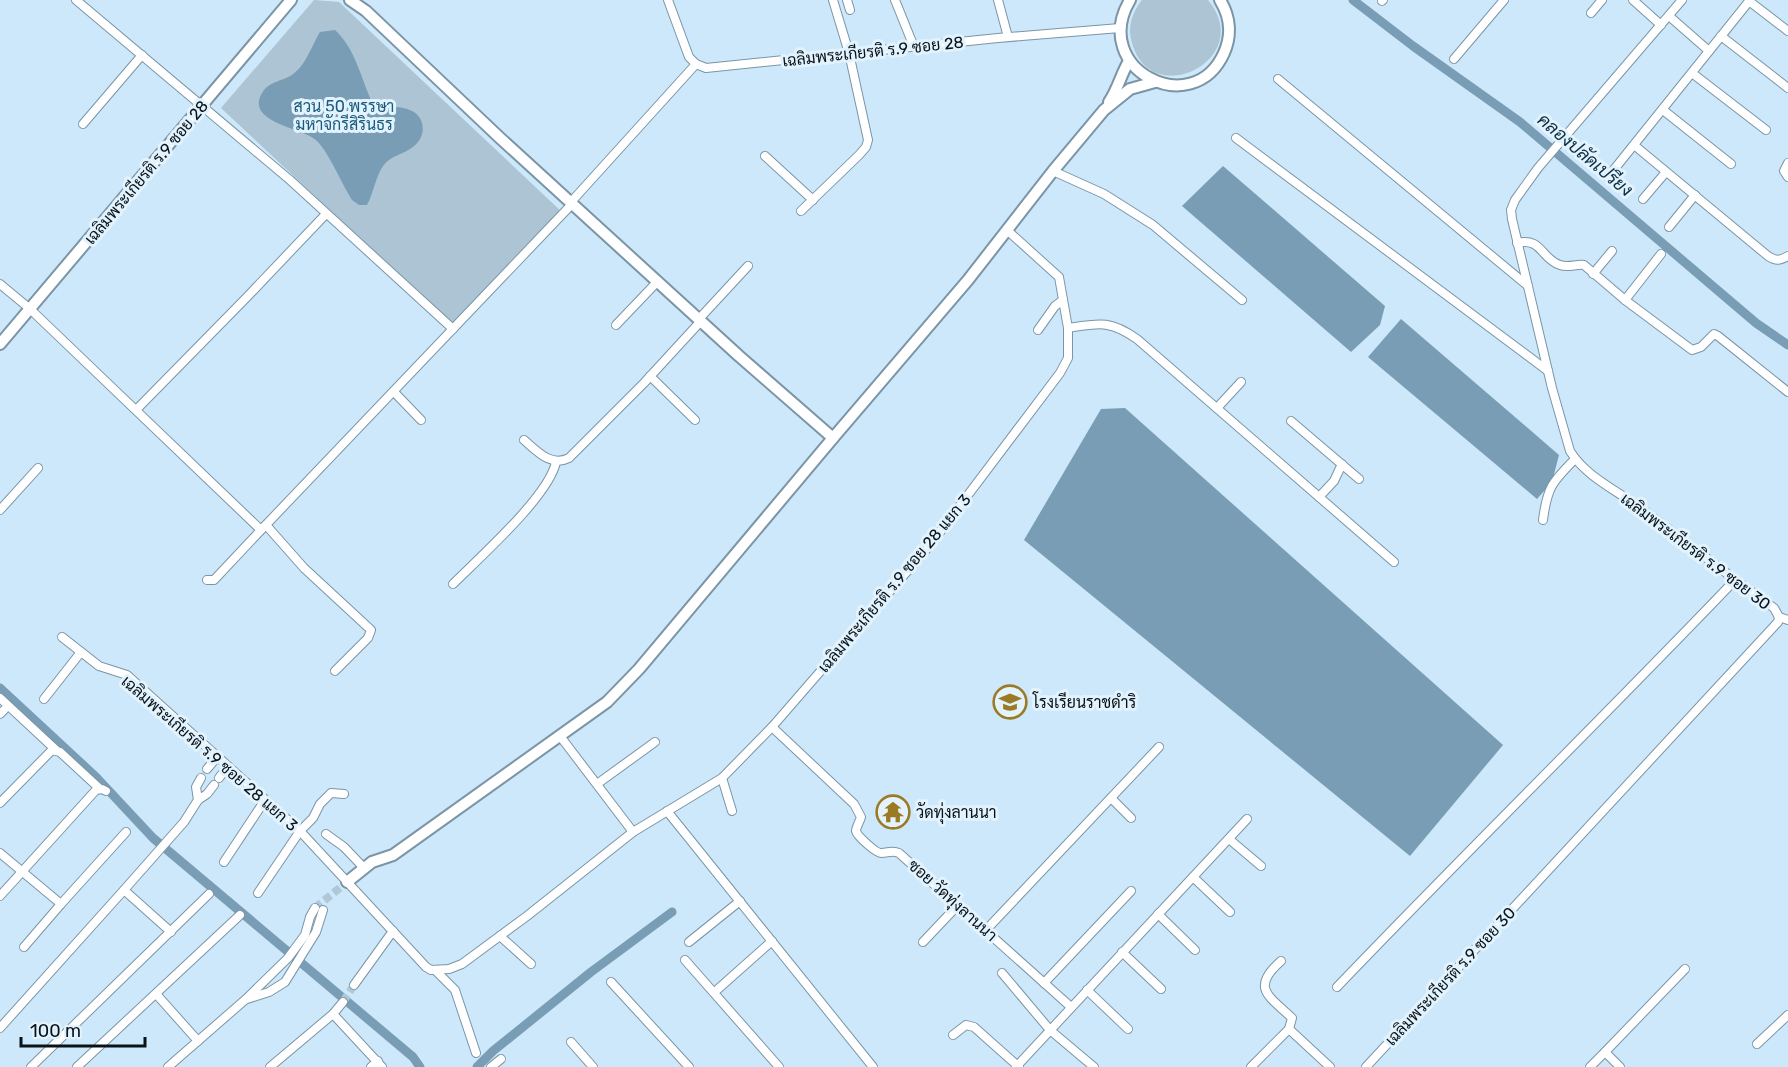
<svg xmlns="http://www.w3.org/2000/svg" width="1788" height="1067" font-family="Rubik,Sarabun,sans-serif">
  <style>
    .green { fill: #acc4d3 }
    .water { fill: #789db5 }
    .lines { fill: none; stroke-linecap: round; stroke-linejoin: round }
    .canal { stroke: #789db5; stroke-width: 9 }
    .minor-tunnel { stroke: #afc8d8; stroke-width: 8; stroke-dasharray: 8 4; stroke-linecap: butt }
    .minor-casing { stroke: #7b95a6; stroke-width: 10 }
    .tertiary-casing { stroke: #7b95a6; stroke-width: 14 }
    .secondary-casing { stroke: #7b95a6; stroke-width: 14 }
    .minor { stroke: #fff; stroke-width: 8 }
    .tertiary { stroke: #fff; stroke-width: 10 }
    .secondary { stroke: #fff; stroke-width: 10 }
    .labels { text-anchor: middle; stroke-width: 6; stroke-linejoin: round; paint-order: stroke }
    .street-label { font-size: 16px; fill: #081218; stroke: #e2f3fe }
    .park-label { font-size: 16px; fill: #1a5a7c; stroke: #e2f3fe }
    .poi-label { font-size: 16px; fill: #081218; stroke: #e2f3fe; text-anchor: start }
    .water-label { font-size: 18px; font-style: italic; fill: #0d2e40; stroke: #e2f3fe }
  </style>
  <rect width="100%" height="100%" fill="#cce8fa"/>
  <g class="green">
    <path d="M 314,0 L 339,2 L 563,213 L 454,326 L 221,108 Z"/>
    <path d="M 1142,0 L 1208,0 C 1257,59 1151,112 1132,43 C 1127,28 1132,12 1142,0 Z"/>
  </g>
  <g class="water">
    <path d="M 335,30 C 356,50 360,76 372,102 C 384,109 400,104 412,111 C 426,118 426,137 414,146 C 405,154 391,155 383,166 C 375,178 374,192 367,205 L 359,205 L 352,200 C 342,184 329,153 317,141 C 305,128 244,123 262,93 C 270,80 283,82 293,74 C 306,65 312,45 320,32 Z"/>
    <path d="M 1223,166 L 1385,306 L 1380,325 L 1351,352 L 1182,206 Z"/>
    <path d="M 1401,319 L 1559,455 L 1552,482 L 1537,499 L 1368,357 Z"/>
    <path d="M 1125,408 L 1503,745 L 1410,856 L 1024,540 L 1101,409 Z"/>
  </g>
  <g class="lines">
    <g class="canal">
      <path d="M 1353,0 L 1413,46 L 1520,122 L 1756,323 L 1788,345"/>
      <path d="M 0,688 L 96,777 L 153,838 L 413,1057 L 420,1067"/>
      <path d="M 477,1067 L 493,1051 L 591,972 L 672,912"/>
    </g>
    <g class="minor-tunnel">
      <path d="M 315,908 L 347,882"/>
      <path d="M 343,1002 L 354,985"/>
    </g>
    <g class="minor-casing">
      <g id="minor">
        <path d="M 76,0 L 290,180 L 453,329"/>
        <path d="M 668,0 L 689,57 L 696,64 L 706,68 L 998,38 L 1120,28"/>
        <path d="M 847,0 L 850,10"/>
        <path d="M 895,0 L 914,47"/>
        <path d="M 998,0 L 1008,37"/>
        <path d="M 1633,0 L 1661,25"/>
        <path d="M 1382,1 L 1383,0"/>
        <path d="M 1749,1 L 1788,31"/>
        <path d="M 1591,13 L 1602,0"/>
        <path d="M 1669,16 L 1709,51"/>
        <path d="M 1721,36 L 1788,88"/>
        <path d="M 1454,59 L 1504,0"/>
        <path d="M 1692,73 L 1766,130"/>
        <path d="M 1278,79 L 1528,286"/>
        <path d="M 1663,110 L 1731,164"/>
        <path d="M 83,124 L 142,55"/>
        <path d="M 1236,138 L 1548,371"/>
        <path d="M 1634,145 L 1768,256 C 1776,261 1779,261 1788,256"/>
        <path d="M 765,156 L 813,200"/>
        <path d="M 1788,163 L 1784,171 L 1788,177"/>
        <path d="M 1053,171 L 1104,194 L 1153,225 L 1242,300"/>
        <path d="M 1608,177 L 1750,0"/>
        <path d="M 1643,199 L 1666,172"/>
        <path d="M 571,202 L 696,64"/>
        <path d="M 801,211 L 859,155 L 866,147 L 868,140 L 849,53 L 833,0"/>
        <path d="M 1669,227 L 1695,195"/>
        <path d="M 1517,243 C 1542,237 1541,259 1560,265 C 1568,268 1576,264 1584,265 L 1625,300 L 1692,350 L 1701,347 L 1714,334 L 1718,336 L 1788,392"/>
        <path d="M 1593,274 L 1612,251"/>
        <path d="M 0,284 L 29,308 L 261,530 L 573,203"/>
        <path d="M 1625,300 L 1661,254"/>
        <path d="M 699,319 L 748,266"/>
        <path d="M 616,325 L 658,281"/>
        <path d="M 1068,328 C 1100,323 1110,320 1137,339 L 1394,562"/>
        <path d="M 1038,330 L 1055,306 L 1063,300"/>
        <path d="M 650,376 L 695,420"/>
        <path d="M 394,392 L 421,420"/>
        <path d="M 1217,408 L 1241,382"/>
        <path d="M 136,410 L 247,297 L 326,214"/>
        <path d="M 1291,421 L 1359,479"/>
        <path d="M 524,440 C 538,452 551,467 569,458 L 644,383 L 701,321"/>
        <path d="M 1319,497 L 1334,481 L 1342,464"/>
        <path d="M 0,510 L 38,468"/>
        <path d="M 1543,520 C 1547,488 1552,482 1575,459"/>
        <path d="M 266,525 L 304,568 L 371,630 L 368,638 L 335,671"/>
        <path d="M 207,580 L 214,580 L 261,530"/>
        <path d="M 453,584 C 479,558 549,496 556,462"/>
        <path d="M 1779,617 L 1788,620"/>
        <path d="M 62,637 L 99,666 L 127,675 L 300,831 L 426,967 L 431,970 L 449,969 L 462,964 L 527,916 L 633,832 L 722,778 L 772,727 L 931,544 L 1060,373 L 1068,358 L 1068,328 L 1059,277 L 1008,231"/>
        <path d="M 0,698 L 56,750"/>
        <path d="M 44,699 L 81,652"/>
        <path d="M 0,714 L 4,710"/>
        <path d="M 772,727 L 854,804 L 861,817 C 860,821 856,827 856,831 C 857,836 876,853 881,853 C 888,853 892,850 899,853 L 1071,1007"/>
        <path d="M 560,736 L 633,832"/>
        <path d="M 207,769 L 217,757"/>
        <path d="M 219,778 L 228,766"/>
        <path d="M 722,778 L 732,811"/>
        <path d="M 597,784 L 655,742"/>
        <path d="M 1111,798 L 1131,818"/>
        <path d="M 198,800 L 196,787 L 201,778"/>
        <path d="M 0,803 L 52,750 L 60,752 L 99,788"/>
        <path d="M 667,811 L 873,1067"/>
        <path d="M 326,834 L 344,847 L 364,868"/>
        <path d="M 1229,839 L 1261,866"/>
        <path d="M 0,853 L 61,904 L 126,832"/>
        <path d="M 224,862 L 265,800"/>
        <path d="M 1193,877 L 1230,912"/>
        <path d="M 124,890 L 171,932"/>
        <path d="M 258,893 L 300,831 L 313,818 L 320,804 L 331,793 L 344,794"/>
        <path d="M 0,896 L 96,790 L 102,789 L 106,791"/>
        <path d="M 1158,914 L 1195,950"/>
        <path d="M 986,930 L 1159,747"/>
        <path d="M 500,936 L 531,964"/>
        <path d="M 689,942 L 740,901"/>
        <path d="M 923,942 L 958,905"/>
        <path d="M 24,947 L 61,904"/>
        <path d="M 1122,952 L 1161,989"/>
        <path d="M 685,960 L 779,1067"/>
        <path d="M 1281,961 C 1250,988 1269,996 1292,1018 L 1289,1029"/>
        <path d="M 435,970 L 455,990 L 476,1053"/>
        <path d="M 1002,973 L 1050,1030 L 1094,1067"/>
        <path d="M 611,982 L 689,1067"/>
        <path d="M 1044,983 L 1131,891"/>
        <path d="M 354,985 L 393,931"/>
        <path d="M 1337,987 C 1468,850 1604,717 1735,580"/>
        <path d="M 718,989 L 772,941"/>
        <path d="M 1087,990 L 1128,1029"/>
        <path d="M 157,995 L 198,1041"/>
        <path d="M 247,999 L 269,992 L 285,982 L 316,932 L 323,910"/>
        <path d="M 333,1014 L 382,1067"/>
        <path d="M 0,1028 L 124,890 L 184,822 L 198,800 L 207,794 L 214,785"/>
        <path d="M 953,1035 L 966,1025 L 974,1027 L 1019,1067"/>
        <path d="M 571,1042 L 593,1067"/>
        <path d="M 1757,1044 L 1788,1015"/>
        <path d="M 1605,1052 L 1685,969"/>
        <path d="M 31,1067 L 209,894"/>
        <path d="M 77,1067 L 240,915"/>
        <path d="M 168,1067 L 246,999 L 288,958 L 305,935 L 310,917 L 315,908"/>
        <path d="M 270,1067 L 333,1014 L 343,1002"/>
        <path d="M 371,1067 L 378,1061"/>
        <path d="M 491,1067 L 501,1059"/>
        <path d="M 1016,1067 L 1247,819"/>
        <path d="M 1251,1067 L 1289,1029 L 1330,1067"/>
        <path d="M 1366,1067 L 1778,622 L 1779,617 L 1774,608 C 1729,576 1686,542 1642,509 C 1618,491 1586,477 1570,451 L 1552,388 L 1512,219 L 1511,210 L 1515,200 L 1538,168 L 1682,0"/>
        <path d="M 1590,1067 L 1605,1052 L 1620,1067"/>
      </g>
    </g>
    <g class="tertiary-casing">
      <path id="tertiary" d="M 347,882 L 372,862 L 393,855 L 607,702 L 639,669 L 833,438"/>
    </g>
    <g class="secondary-casing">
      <g id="secondary">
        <path d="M 350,0 L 366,11 L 500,138 L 739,356 L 833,438 L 968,280 L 1053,171 L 1104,110 L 1130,89 L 1155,82"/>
        <path d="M 1130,0 C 1089,69 1193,122 1224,53 C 1232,35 1230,16 1220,0"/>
        <path d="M 1109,102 C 1118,89 1121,74 1129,61"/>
        <path d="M 0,344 L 291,0"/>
      </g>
    </g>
    <use href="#minor" class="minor"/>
    <use href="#tertiary" class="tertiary"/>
    <use href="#secondary" class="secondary"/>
  </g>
  <defs>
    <g id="school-ring" transform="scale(1.725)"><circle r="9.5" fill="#e2f3fe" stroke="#9b7a24" stroke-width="1.5"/><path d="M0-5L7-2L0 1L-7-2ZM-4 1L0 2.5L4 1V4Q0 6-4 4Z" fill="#9b7a24"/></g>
    <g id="temple-ring" transform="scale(1.725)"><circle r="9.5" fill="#e2f3fe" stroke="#9b7a24" stroke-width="1.5"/><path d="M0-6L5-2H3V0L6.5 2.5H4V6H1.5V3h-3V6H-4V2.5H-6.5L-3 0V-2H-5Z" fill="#9b7a24"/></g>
  </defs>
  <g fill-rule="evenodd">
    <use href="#school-ring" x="1010" y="702"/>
    <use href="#temple-ring" x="893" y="812"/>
  </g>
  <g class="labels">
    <g class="street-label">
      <text transform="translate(873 51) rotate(-6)" y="6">เฉลิมพระเกียรติ ร.9 ซอย 28</text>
      <text transform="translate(146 172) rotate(-50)" y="6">เฉลิมพระเกียรติ ร.9 ซอย 28</text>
      <text transform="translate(1696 551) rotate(37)" y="6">เฉลิมพระเกียรติ ร.9 ซอย 30</text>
      <text transform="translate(894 583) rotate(-50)" y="6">เฉลิมพระเกียรติ ร.9 ซอย 28 แยก 3</text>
      <text transform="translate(210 753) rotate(41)" y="6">เฉลิมพระเกียรติ ร.9 ซอย 28 แยก 3</text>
      <text transform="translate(953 900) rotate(42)" y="6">ซอย วัดทุ่งลานนา</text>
      <text transform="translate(1450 976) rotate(-47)" y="6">เฉลิมพระเกียรติ ร.9 ซอย 30</text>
    </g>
    <g class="park-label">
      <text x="344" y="112">สวน 50 พรรษา<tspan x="344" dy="18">มหาจักรีสิรินธร</tspan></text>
    </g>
    <g class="poi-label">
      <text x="1033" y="708">โรงเรียนราชดำริ</text>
      <text x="916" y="818">วัดทุ่งลานนา</text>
    </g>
    <g class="water-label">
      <text transform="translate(1585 155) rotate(40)" y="6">คลองปลัดเปรียง</text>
    </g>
  </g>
  <path d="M21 1037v9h124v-9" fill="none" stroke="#081218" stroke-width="3"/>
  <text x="30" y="1037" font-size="18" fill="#081218" stroke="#e2f3fe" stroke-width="4.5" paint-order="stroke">100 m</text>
</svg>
